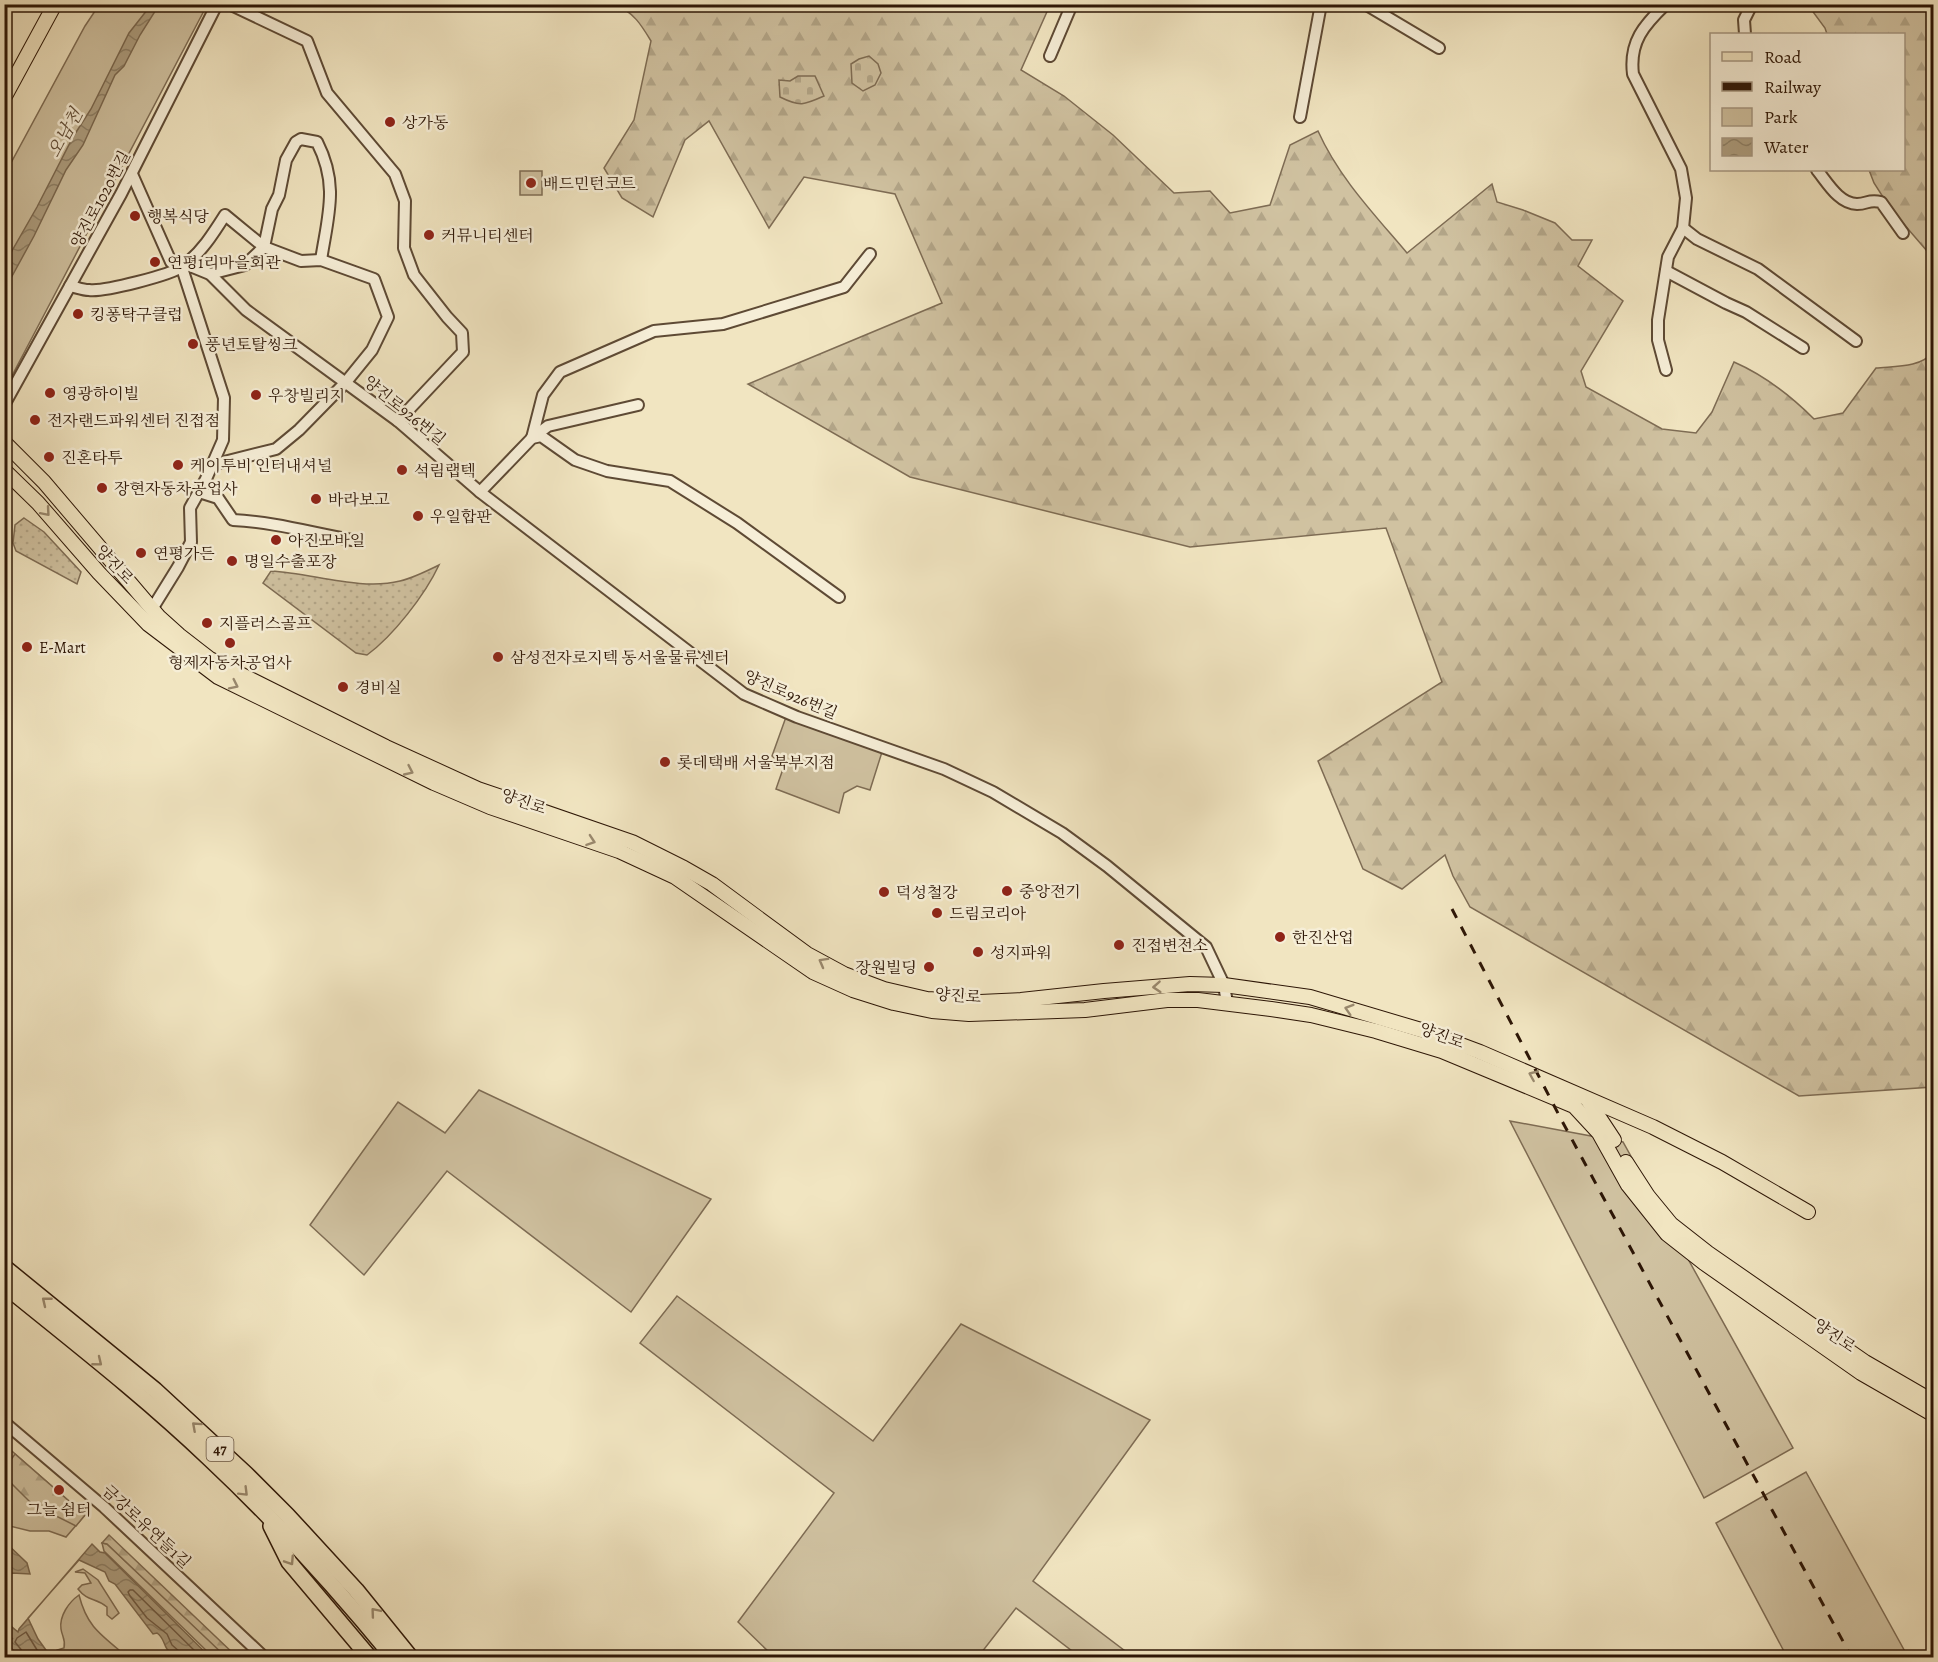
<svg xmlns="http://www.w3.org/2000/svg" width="1938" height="1662" font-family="Alegreya,'Noto Serif KR',serif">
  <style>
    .green { fill: #d0c2a1; stroke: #7e6c54; stroke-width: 1.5 }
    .forest { fill: url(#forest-firs); stroke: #7e6c54; stroke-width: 1.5 }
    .cemetery { fill: url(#cemetery-stones); stroke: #7e6c54; stroke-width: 1.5 }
    .garden { fill: url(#garden-dots); stroke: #7e6c54; stroke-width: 1.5 }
    .water { fill: url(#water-waves); stroke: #7a6850; stroke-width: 1.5 }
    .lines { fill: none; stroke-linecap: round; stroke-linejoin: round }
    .shore { stroke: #6e5a44; stroke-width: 1.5 }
    .minor-casing { stroke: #5e4a35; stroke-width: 14 }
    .major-casing { stroke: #2d1606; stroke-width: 16 }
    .highway-casing { stroke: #2d1606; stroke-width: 18 }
    .minor { stroke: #f6eed7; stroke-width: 10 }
    .major { stroke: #f1e5c1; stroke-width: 14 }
    .highway { stroke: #f1e5c1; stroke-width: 15 }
    .rail { stroke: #2d1606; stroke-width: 3; stroke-dasharray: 10 10; stroke-linecap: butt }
    .oneway { stroke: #99886d }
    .poi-dot { fill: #8f2418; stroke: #f6eed7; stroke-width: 2 }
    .labels { text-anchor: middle; stroke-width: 5; stroke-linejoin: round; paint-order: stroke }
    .shield { fill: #f6eed7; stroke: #695745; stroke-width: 1.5 }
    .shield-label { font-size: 15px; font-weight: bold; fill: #2d1606 }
    .poi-label { font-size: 16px; fill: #2d1606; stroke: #f6eed7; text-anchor: start }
    .street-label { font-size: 16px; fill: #2d1606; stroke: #f6eed7 }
    .water-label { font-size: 18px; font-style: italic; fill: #614d37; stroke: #f6eed7 }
  </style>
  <defs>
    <pattern id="forest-firs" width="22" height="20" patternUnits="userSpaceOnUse" patternTransform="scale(1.5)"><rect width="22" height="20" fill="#d0c2a1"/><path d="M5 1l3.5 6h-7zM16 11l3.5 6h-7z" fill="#b3a689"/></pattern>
    <pattern id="cemetery-stones" width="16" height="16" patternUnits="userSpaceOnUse" patternTransform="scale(1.5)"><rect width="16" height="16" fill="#d0c2a1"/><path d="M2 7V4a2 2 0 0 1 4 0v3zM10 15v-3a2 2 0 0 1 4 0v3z" fill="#b3a689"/></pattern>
    <pattern id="garden-dots" width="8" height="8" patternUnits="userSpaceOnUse" patternTransform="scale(1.5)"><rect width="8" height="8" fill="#d0c2a1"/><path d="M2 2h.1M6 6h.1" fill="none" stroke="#b3a689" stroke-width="1.8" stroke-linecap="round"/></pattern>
    <pattern id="water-waves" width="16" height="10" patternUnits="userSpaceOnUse" patternTransform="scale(1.5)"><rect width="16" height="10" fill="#ae9f81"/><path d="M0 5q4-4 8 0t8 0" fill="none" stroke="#8e8168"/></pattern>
  </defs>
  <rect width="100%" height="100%" fill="#f1e5c1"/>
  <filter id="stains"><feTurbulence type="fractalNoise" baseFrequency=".00333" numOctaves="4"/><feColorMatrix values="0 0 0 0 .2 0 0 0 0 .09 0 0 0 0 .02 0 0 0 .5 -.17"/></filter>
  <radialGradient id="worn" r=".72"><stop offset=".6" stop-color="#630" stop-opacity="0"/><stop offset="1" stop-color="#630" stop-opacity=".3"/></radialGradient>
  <g class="green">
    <path d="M 99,5 L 207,5 L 5,389 L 5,174 L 85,26 Z"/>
    <rect x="520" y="171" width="22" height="24"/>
    <path d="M 786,717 L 882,752 L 870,790 L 857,786 L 844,793 L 839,813 L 776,789 L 784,766 L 772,756 Z"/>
    <path d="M 479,1090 L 711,1199 L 631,1312 L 447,1171 L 364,1275 L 310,1225 L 398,1102 L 445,1133 Z"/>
    <path d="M 1510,1121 L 1623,1142 L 1793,1448 L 1704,1498 Z"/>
    <path d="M 677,1296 L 873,1441 L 961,1324 L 1150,1420 L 1033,1581 L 1133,1657 L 1080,1657 L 1016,1608 L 978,1657 L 774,1657 L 738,1622 L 834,1493 L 640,1343 Z"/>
    <path d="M 5,1445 L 85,1515 L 66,1537 L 49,1531 L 30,1531 L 6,1525 L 5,1527 Z"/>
    <path d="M 1806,1472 L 1908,1657 L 1787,1657 L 1716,1523 Z"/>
    <path d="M 102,1543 L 107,1544 L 227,1657 L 213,1657 L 104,1551 Z"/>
    <path d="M 83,1569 L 98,1580 L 119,1613 L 112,1619 L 107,1615 L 107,1607 C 95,1597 88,1602 78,1589 L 82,1585 L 91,1583 L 85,1573 L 75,1572 Z"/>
    <path d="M 79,1595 C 86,1623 97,1632 119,1650 L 117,1657 L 62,1657 L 56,1654 L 57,1650 L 64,1648 C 66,1639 62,1637 61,1629 C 59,1616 69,1602 79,1595 Z"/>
  </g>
  <g class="forest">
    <path d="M 820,4 L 827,7 L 840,4 L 1050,5 L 1021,70 L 1064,96 L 1113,135 L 1174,193 L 1210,191 L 1230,213 L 1270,205 L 1290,145 L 1318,131 C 1339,178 1375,215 1407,253 L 1492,184 L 1497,202 L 1523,210 L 1555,223 L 1572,240 L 1592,240 L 1578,266 L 1623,301 L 1581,371 L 1586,387 L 1662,429 L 1696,433 L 1712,412 L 1734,362 C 1766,376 1790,395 1814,419 L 1843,413 L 1876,368 C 1894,366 1921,368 1933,352 L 1933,1087 L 1799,1096 L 1470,907 L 1453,876 L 1445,855 L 1402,889 L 1363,869 L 1318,761 L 1442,682 L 1386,528 L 1190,547 L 910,477 L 748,384 L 942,303 L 895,194 L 804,177 L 769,228 L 709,121 L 685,140 L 653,217 L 622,198 L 604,168 L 634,120 L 651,41 C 642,26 633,11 615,5 Z"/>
    <path d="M 1808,5 L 1933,5 L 1933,258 L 1890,208 L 1874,183 L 1869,170 L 1904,170 L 1904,34 L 1827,34 L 1825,28 Z"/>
    <path d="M 15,1454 L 85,1515 L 76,1526 L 32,1504 L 12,1484 L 5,1474 L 5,1468 Z"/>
    <path d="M 109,1535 L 237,1657 L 226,1657 L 107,1544 L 102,1543 Z"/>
  </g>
  <g class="cemetery">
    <path d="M 869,56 L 878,64 L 881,73 L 875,85 L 863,91 L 852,83 L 851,64 L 859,59 Z"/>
    <path d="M 798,76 L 815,76 L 824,96 C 804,105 800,107 780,97 L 779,80 L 790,81 Z"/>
  </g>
  <g class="garden">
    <path d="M 24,518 L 44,532 L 81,572 L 77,584 L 16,551 L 13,543 L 15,525 Z"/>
    <path d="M 439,565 C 425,595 393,636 367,655 L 356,653 L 263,583 L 271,571 C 312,573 360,591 400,581 C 413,578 427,571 439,565 Z"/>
  </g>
  <g class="water">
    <path d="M 151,5 L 159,5 L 140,35 L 124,66 L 115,75 L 83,145 L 66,170 L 34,236 L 5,289 L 5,263 L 37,207 L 73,137 L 91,109 L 129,33 Z"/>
    <path d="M 4,1541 L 27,1563 L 30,1574 L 12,1573 L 7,1584 L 11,1599 L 5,1608 Z"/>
    <path d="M 92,1544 L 100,1552 L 105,1553 L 210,1657 C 196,1658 177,1662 167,1649 C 163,1643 164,1638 157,1633 L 153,1634 L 115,1584 L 109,1581 L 105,1572 L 79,1560 L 28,1618 L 38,1639 L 51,1657 L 20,1657 L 6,1643 L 10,1638 L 13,1639 L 5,1632 L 5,1621 L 18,1632 L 19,1629 Z"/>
  </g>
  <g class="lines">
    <g class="shore">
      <path d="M 24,1658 L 23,1652 L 15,1642 L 17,1638 L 26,1632 L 42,1658"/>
      <path d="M 181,1658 L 180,1652 L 172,1645 L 167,1634 L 147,1618 L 130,1596 L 128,1592 L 130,1590 L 133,1590 L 202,1658"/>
    </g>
    <g class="minor-casing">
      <g id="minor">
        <path d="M 229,4 L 307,41 L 327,93 L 395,174 L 405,201 L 404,248 L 414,275 L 447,317 L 462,333 L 463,352 L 398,421"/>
        <path d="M 1365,4 L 1439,48"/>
        <path d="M 1745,34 L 1744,20 L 1752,4"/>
        <path d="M 1050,56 L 1072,4"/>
        <path d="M 1300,117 L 1321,4"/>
        <path d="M 1817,170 C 1827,182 1839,204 1857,204 C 1868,204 1868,199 1881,202 L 1903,233"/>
        <path d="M 132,174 L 171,262 L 182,268 L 224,398 L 223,440 L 206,479 L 190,508 L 191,542 L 178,567 L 152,609"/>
        <path d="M 1683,228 L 1697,239 L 1758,269 L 1856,341"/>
        <path d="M 182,268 L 188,265 L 210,274 L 246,310 L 398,421 L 480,492 L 744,694 L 797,717 L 944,769 L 993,792 L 1062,833 L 1107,866 L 1206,947 L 1224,985 L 1227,1003"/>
        <path d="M 1666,271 L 1726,303 L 1746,312 L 1803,348"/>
        <path d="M 210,274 L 245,265 L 264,247 L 301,261 L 321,260 L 374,279 L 388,317 L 372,350 L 346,382 L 299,430 L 276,449 L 212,465"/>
        <path d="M 70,286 C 76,287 82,290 89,290 C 104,292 171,275 183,266 C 201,253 213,234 225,215 L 264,247 L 272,209 L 279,195 L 286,160 L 296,142 L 301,139 L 317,142 C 339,185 328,215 321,260"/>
        <path d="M 1666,370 L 1658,340 L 1658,320 L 1668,257 L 1683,228 L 1686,198 L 1681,169 L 1633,74 C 1629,42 1644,25 1666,4"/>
        <path d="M 4,405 L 121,194 L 217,4"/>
        <path d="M 532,438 L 543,395 L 560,372 L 654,331 L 723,324 L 844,287 L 870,254"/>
        <path d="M 532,438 L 548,426 L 638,405"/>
        <path d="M 199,492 L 218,498 L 233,520 C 274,522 312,533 352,540"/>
        <path d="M 480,492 L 532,438 L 541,436 L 575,460 L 607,471 L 670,481 L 737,523 L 839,597"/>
        <path d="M 4,1422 L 104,1507 L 265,1658"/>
      </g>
    </g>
    <g class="major-casing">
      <g id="major">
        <path d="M 4,98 L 55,4"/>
        <path d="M 4,442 L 44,482 L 159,617 L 179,635 L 210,659 L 386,747 L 478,789 L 632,842 L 684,868 L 712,884 L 807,954 L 844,974 L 884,989 L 927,999 L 980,1002 L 1021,1000 L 1104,991 L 1190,984 L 1224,985 L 1310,997 L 1421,1030 L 1480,1052 L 1653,1127 L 1722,1162 L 1808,1212"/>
        <path d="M 4,470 L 38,503 L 99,573 L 148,624 L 218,677 L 434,783 L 490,807 L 619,851 L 675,877 L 813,972 L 853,990 L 894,1003 L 932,1011 L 969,1014 L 1085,1010 L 1167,1000 L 1198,1000 L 1271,1009 L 1311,1015 L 1376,1031 L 1442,1051 L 1574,1106 L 1599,1133 L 1628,1185 L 1667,1234 L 1704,1263 L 1861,1373 L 1934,1415"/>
        <path d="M 1587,1099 L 1614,1140"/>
        <path d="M 1626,1162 L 1648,1196 L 1671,1224 L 1708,1253 L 1865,1362 L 1934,1402"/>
      </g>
    </g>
    <g class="highway-casing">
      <g id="highway">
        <path d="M 4,1267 L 155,1390 L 246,1474 L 287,1515 L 356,1590 L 411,1658"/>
        <path d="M 4,1285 C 73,1341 144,1396 209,1458 C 275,1520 336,1587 394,1658"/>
        <path d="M 271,1526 L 289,1562 L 370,1658"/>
      </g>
    </g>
    <use href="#minor" class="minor"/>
    <use href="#major" class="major"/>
    <use href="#highway" class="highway"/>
    <path class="rail" d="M 1452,909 L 1562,1121 L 1852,1658"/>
  </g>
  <defs><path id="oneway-chevron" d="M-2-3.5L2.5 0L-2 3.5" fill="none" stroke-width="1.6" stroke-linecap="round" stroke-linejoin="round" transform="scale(1.5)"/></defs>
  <g class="oneway">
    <use href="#oneway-chevron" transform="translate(46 512) rotate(49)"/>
    <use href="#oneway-chevron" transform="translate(234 685) rotate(26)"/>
    <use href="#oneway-chevron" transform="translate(409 771) rotate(25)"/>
    <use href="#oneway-chevron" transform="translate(591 841) rotate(19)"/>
    <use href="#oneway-chevron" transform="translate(823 962) rotate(-151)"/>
    <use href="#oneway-chevron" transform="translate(1157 987) rotate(176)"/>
    <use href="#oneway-chevron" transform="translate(1349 1009) rotate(-163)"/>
    <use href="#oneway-chevron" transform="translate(1533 1075) rotate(-157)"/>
    <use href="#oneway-chevron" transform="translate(46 1301) rotate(-141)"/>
    <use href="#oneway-chevron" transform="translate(98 1362) rotate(39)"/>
    <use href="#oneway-chevron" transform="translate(196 1426) rotate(-138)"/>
    <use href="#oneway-chevron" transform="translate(244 1492) rotate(45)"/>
    <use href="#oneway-chevron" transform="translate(290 1561) rotate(57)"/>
    <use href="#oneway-chevron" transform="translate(375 1612) rotate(-130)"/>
  </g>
  <g class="poi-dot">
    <circle cx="390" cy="122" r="6"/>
    <circle cx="531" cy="183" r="6"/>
    <circle cx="135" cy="216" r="6"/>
    <circle cx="429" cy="235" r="6"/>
    <circle cx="155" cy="262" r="6"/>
    <circle cx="78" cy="314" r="6"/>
    <circle cx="193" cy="344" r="6"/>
    <circle cx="50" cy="393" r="6"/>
    <circle cx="256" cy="395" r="6"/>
    <circle cx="35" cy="420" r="6"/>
    <circle cx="49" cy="457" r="6"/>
    <circle cx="178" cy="465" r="6"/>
    <circle cx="402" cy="470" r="6"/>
    <circle cx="102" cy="488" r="6"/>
    <circle cx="316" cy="499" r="6"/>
    <circle cx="418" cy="516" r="6"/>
    <circle cx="276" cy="540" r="6"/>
    <circle cx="141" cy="553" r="6"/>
    <circle cx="232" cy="561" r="6"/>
    <circle cx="207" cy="623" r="6"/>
    <circle cx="230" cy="643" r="6"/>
    <circle cx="27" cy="647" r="6"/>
    <circle cx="498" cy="657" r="6"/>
    <circle cx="343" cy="687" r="6"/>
    <circle cx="665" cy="762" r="6"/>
    <circle cx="1007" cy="891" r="6"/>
    <circle cx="884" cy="892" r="6"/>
    <circle cx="937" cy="913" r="6"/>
    <circle cx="1280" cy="937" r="6"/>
    <circle cx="1119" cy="945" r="6"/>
    <circle cx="978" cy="952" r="6"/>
    <circle cx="929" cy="967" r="6"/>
    <circle cx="59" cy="1490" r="6"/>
  </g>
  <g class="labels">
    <rect class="shield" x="206.5" y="1437" width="27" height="24" rx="4.5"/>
    <g class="shield-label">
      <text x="220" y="1454">47</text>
    </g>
    <g class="poi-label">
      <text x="402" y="128">상가동</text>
      <text x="543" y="189">배드민턴코트</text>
      <text x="147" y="222">행복식당</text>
      <text x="441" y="241">커뮤니티센터</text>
      <text x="167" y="268">연평1리마을회관</text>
      <text x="90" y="320">킹퐁탁구클럽</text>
      <text x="205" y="350">풍년토탈씽크</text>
      <text x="62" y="399">영광하이빌</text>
      <text x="268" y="401">우창빌리지</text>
      <text x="47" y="426">전자랜드파워센터 진접점</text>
      <text x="61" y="463">진혼타투</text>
      <text x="190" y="471">케이투비 인터내셔널</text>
      <text x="414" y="476">석림랩텍</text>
      <text x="114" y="494">장현자동차공업사</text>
      <text x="328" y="505">바라보고</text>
      <text x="430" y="522">우일합판</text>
      <text x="288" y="546">아진모바일</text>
      <text x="153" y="559">연평가든</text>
      <text x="244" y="567">명일수출포장</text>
      <text x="219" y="629">지플러스골프</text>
      <text x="39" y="653">E-Mart</text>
      <text x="510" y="663">삼성전자로지텍 동서울물류센터</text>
      <text x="230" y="668" text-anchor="middle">형제자동차공업사</text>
      <text x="355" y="693">경비실</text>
      <text x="677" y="768">롯데택배 서울북부지점</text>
      <text x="1019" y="897">중앙전기</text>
      <text x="896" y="898">덕성철강</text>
      <text x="949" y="919">드림코리아</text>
      <text x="1292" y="943">한진산업</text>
      <text x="1131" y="951">진접변전소</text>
      <text x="990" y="958">성지파워</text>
      <text x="917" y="973" text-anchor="end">장원빌딩</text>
      <text x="59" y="1515" text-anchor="middle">그늘 쉼터</text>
    </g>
    <g class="street-label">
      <text transform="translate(100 199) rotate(-62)" y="6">양진로1020번길</text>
      <text transform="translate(405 410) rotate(39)" y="6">양진로926번길</text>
      <text transform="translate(115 564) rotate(47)" y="6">양진로</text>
      <text transform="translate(791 694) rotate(23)" y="6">양진로926번길</text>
      <text transform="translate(524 801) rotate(19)" y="6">양진로</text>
      <text transform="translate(958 995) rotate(4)" y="6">양진로</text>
      <text transform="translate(1442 1035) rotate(20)" y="6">양진로</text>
      <text transform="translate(1835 1335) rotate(34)" y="6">양진로</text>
      <text transform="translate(147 1526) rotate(43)" y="6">금강로유연들1길</text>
    </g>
    <g class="water-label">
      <text transform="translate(65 133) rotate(-61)" y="6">오남천</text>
    </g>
  </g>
  <rect width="1938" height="1662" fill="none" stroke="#f1e5c1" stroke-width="24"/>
  <rect x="6" y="6" width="1926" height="1650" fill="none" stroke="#2d1606" stroke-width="3"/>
  <rect x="12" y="12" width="1914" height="1638" fill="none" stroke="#2d1606" stroke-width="1.5"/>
  <rect x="1710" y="33" width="195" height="138" fill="#f6eed7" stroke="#a69883" stroke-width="1.5"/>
  <rect x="1722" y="52" width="30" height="9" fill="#f1e5c1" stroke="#a69883" stroke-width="1.5"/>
  <text x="1764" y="63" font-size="18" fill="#2d1606">Road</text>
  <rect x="1722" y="82" width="30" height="9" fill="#2d1606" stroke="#a69883" stroke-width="1.5"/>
  <text x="1764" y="93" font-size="18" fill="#2d1606">Railway</text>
  <rect x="1722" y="108" width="30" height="18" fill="#d0c2a1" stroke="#a69883" stroke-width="1.5"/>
  <text x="1764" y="123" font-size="18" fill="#2d1606">Park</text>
  <rect x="1722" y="138" width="30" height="18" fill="url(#water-waves)" stroke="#a69883" stroke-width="1.5"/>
  <text x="1764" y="153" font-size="18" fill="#2d1606">Water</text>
  <rect width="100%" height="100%" filter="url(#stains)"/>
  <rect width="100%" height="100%" fill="url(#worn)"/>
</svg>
